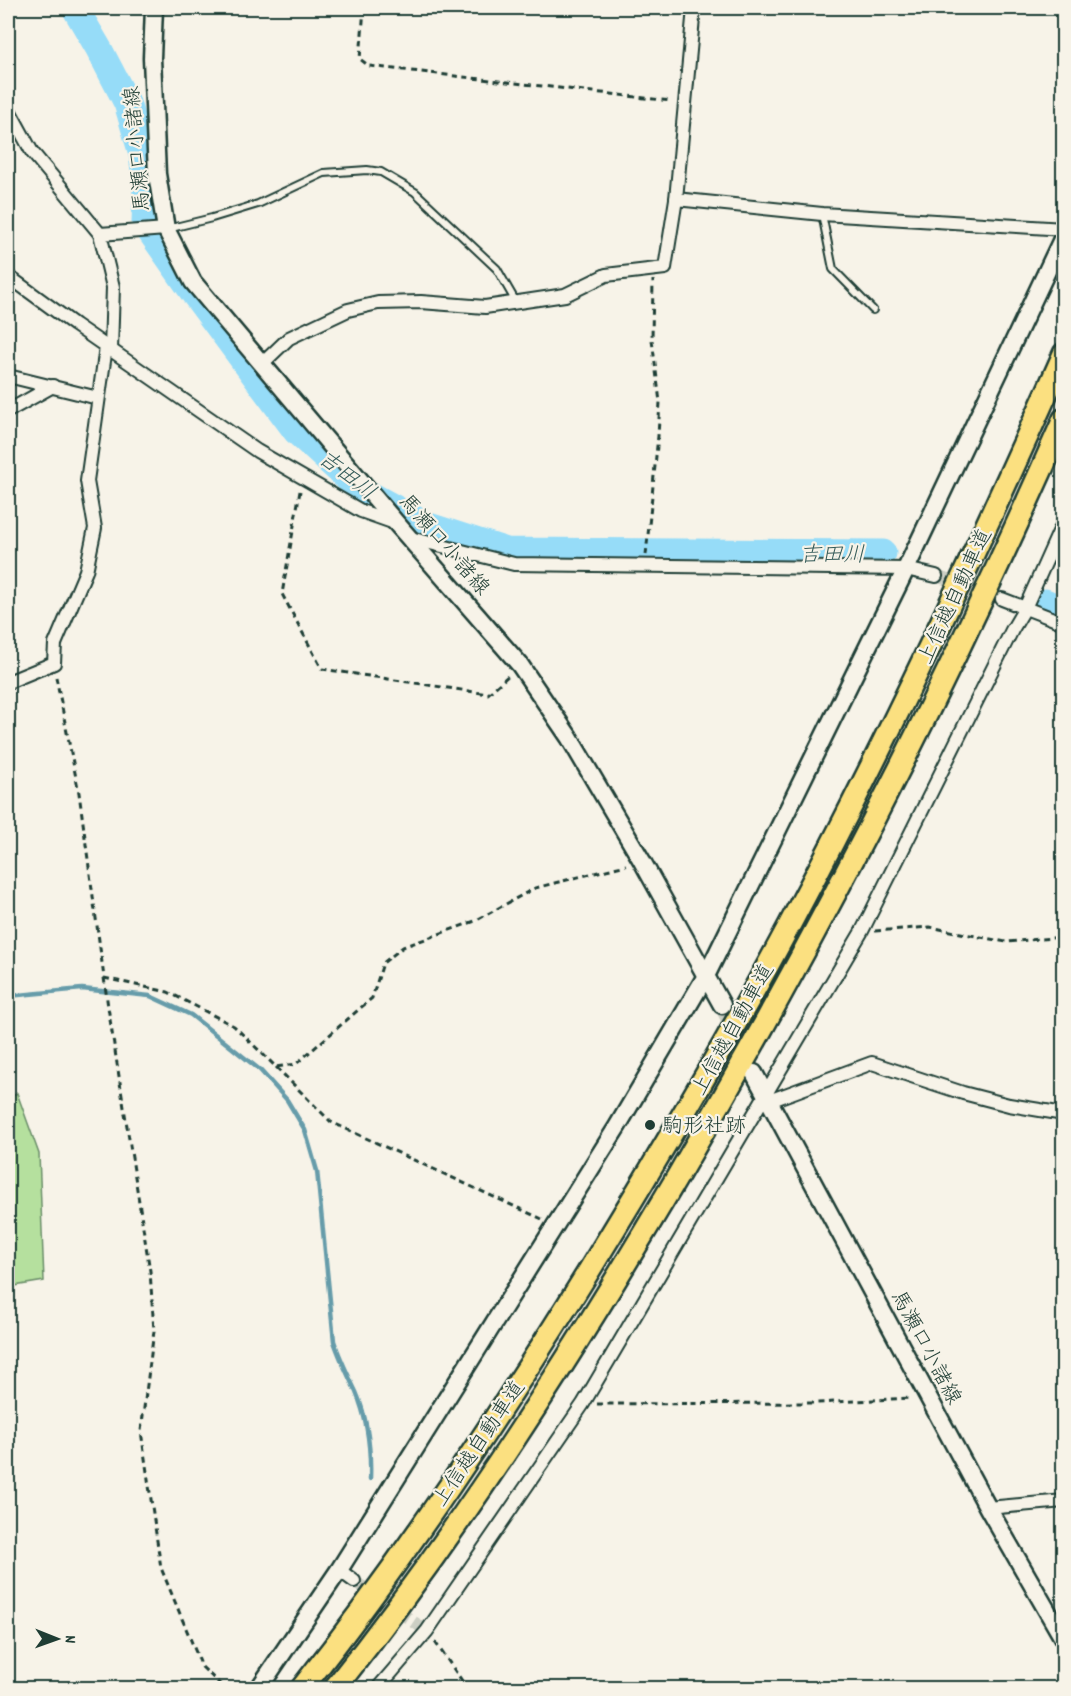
<svg xmlns="http://www.w3.org/2000/svg" width="1071" height="1696" font-family="Dekko,'Klee One',sans-serif">
  <style>
    .green { fill: #b5e09e; stroke: #6a8e69; stroke-width: 1.5 }
    .lines { fill: none; stroke-linecap: round; stroke-linejoin: round }
    .stream { stroke: #669caa; stroke-width: 4.5 }
    .river { stroke: #96dcf8; stroke-width: 27 }
    .street-tunnel { stroke: #cccfc4; stroke-width: 12; stroke-dasharray: 12 6; stroke-linecap: butt }
    .secondary-tunnel { stroke: #cccfc4; stroke-width: 16; stroke-dasharray: 16 8; stroke-linecap: butt }
    .lane-casing { stroke: #1f3d34; stroke-width: 10 }
    .street-casing { stroke: #1f3d34; stroke-width: 16 }
    .secondary-casing { stroke: #1f3d34; stroke-width: 21 }
    .highway-casing { stroke: #1f3d34; stroke-width: 26 }
    .path { stroke: #1f3d34; stroke-width: 3; stroke-dasharray: 6 4.5; stroke-linecap: butt }
    .lane { stroke: #f7f3e8; stroke-width: 6 }
    .street { stroke: #f7f3e8; stroke-width: 12 }
    .secondary { stroke: #f7f3e8; stroke-width: 16 }
    .highway { stroke: #fbe080; stroke-width: 21 }
    .poi-dot { fill: #1f3d34; stroke: #f7f3e8; stroke-width: 2 }
    .labels { text-anchor: middle; stroke-width: 4.5; stroke-linejoin: round; paint-order: stroke }
    .street-label { font-size: 21px; fill: #1f3d34; stroke: #f7f3e8 }
    .poi-label { font-size: 21px; fill: #1f3d34; stroke: #f7f3e8; text-anchor: start }
    .water-label { font-size: 22px; font-style: italic; fill: #375d5b; stroke: #f7f3e8 }
  </style>
  <rect width="100%" height="100%" fill="#f7f3e8"/>
  <filter id="ink" filterUnits="userSpaceOnUse"><feTurbulence type="fractalNoise" baseFrequency=".0167" numOctaves="2"/><feDisplacementMap in="SourceGraphic" scale="12" xChannelSelector="R" yChannelSelector="G"/><feConvolveMatrix kernelMatrix="1 2 1 2 8 2 1 2 1" color-interpolation-filters="sRGB"/></filter>
  <g filter="url(#ink)">
    <path class="green" d="M 17,1093 L 39,1154 L 44,1281 L 8,1287 L 8,1100 Z"/>
    <g class="lines">
      <path class="stream" d="M 8,996 L 82,989 L 150,996 L 191,1015 L 260,1070 L 287,1100 L 305,1130 L 317,1171 L 334,1341 C 340,1359 348,1375 356,1392 C 367,1418 371,1450 370,1479"/>
      <g class="river">
        <path d="M 75,8 L 99,49 L 127,103 L 142,154 L 146,186 L 145,224 L 195,295 L 296,431 L 358,488 L 426,525 L 507,551 L 883,553"/>
        <path d="M 1045,602 L 1064,610"/>
      </g>
      <g class="street-tunnel">
        <path d="M 936,576 L 1002,599"/>
        <path d="M 354,1581 L 427,1631"/>
      </g>
      <path class="secondary-tunnel" d="M 722,1005 L 750,1064"/>
      <g class="lane-casing">
        <g id="lane">
          <path d="M 822,214 L 833,269 L 873,310"/>
          <path d="M 167,229 L 212,218 L 258,204 L 324,173 L 367,170 L 381,172 L 415,192 L 497,269 L 516,302"/>
        </g>
      </g>
      <g class="street-casing">
        <g id="street">
          <path d="M 8,108 L 32,152 L 100,234 L 113,287 L 111,350"/>
          <path d="M 676,199 L 694,8"/>
          <path d="M 100,234 L 166,229"/>
          <path d="M 8,276 L 75,325 L 257,451 L 361,511 L 395,523"/>
          <path d="M 263,363 L 289,338 L 348,310 L 378,303 L 421,302 L 485,307 L 565,295 L 606,275 L 665,268 L 676,199 L 822,214 L 1064,229"/>
          <path d="M 8,376 L 98,398"/>
          <path d="M 8,411 L 53,386"/>
          <path d="M 410,538 L 514,564 L 906,569 L 936,576"/>
          <path d="M 1002,599 L 1064,623"/>
          <path d="M 8,682 L 54,663 L 55,644 L 86,571 L 95,528 L 87,481 L 106,347"/>
          <path d="M 769,1101 L 872,1063 L 963,1093 L 1009,1105 L 1064,1114"/>
          <path d="M 988,1508 L 1064,1501"/>
          <path d="M 339,1570 L 354,1581"/>
          <path d="M 378,1688 L 427,1631 L 583,1404 L 862,931 L 1012,630 L 1025,608 L 1064,521"/>
        </g>
      </g>
      <g class="secondary-casing">
        <g id="secondary">
          <path d="M 154,8 L 152,58 L 157,174 L 166,229 L 193,282 L 397,524 L 520,665 L 569,737 L 642,861 L 722,1005"/>
          <path d="M 754,1073 L 988,1508 L 1064,1640"/>
          <path d="M 259,1688 L 339,1570 L 617,1127 L 707,974 L 906,569 L 1064,235"/>
        </g>
      </g>
      <g class="highway-casing">
        <g id="highway">
          <path d="M 302,1688 C 406,1557 498,1417 587,1274 C 657,1160 726,1044 789,926 C 889,739 978,548 1064,354"/>
          <path d="M 335,1688 C 463,1527 574,1352 679,1174 C 822,930 950,679 1064,419"/>
        </g>
      </g>
      <g class="path">
        <path d="M 364,8 L 360,59 L 369,66 L 671,101"/>
        <path d="M 300,491 L 282,594 L 322,669 L 488,694 L 510,674"/>
        <path d="M 646,555 L 658,436 L 660,402 L 652,340 L 653,280"/>
        <path d="M 56,677 L 79,793 L 108,1007 L 150,1271 L 154,1331 L 141,1431 L 161,1568 L 202,1667 L 224,1688"/>
        <path d="M 875,931 L 930,927 L 1006,942 L 1064,937"/>
        <path d="M 104,978 L 168,992 L 234,1026 L 276,1067 L 296,1064 L 372,998 L 383,963 L 403,947 L 475,921 L 535,888 L 626,865"/>
        <path d="M 276,1067 L 331,1122 L 542,1219"/>
        <path d="M 597,1404 L 817,1403 L 911,1398"/>
        <path d="M 435,1642 L 467,1688"/>
      </g>
      <use href="#lane" class="lane"/>
      <use href="#street" class="street"/>
      <use href="#secondary" class="secondary"/>
      <use href="#highway" class="highway"/>
    </g>
  </g>
  <circle class="poi-dot" cx="650" cy="1125" r="6"/>
  <g class="labels">
    <g class="street-label">
      <text transform="translate(136 149) rotate(-95)" y="7">馬瀬口小諸線</text>
      <text transform="translate(445 544) rotate(49)" y="7">馬瀬口小諸線</text>
      <text transform="translate(954 596) rotate(-65)" y="7">上信越自動車道</text>
      <text transform="translate(732 1029) rotate(-61)" y="7">上信越自動車道</text>
      <text transform="translate(927 1347) rotate(62)" y="7">馬瀬口小諸線</text>
      <text transform="translate(478 1443) rotate(-56)" y="7">上信越自動車道</text>
    </g>
    <g class="poi-label">
      <text x="662" y="1132">駒形社跡</text>
    </g>
    <g class="water-label">
      <text transform="translate(348 474) rotate(38)" y="8">吉田川</text>
      <text x="832" y="561">吉田川</text>
    </g>
  </g>
  <rect width="1071" height="1696" fill="none" stroke="#f7f3e8" stroke-width="30"/>
  <rect x="15" y="15" width="1041" height="1666" fill="none" stroke="#1f3d34" stroke-width="2" filter="url(#ink)"/>
  <g transform="translate(57 1639) rotate(91)" stroke="#f7f3e8" stroke-width="4.5" paint-order="stroke">
  <path d="M0-4.5L10 22L0 15L-10 22Z" fill="#1f3d34"/>
  <text y="-9" font-size="16" font-weight="bold" text-anchor="middle" fill="#1f3d34">N</text>
  </g>
</svg>
